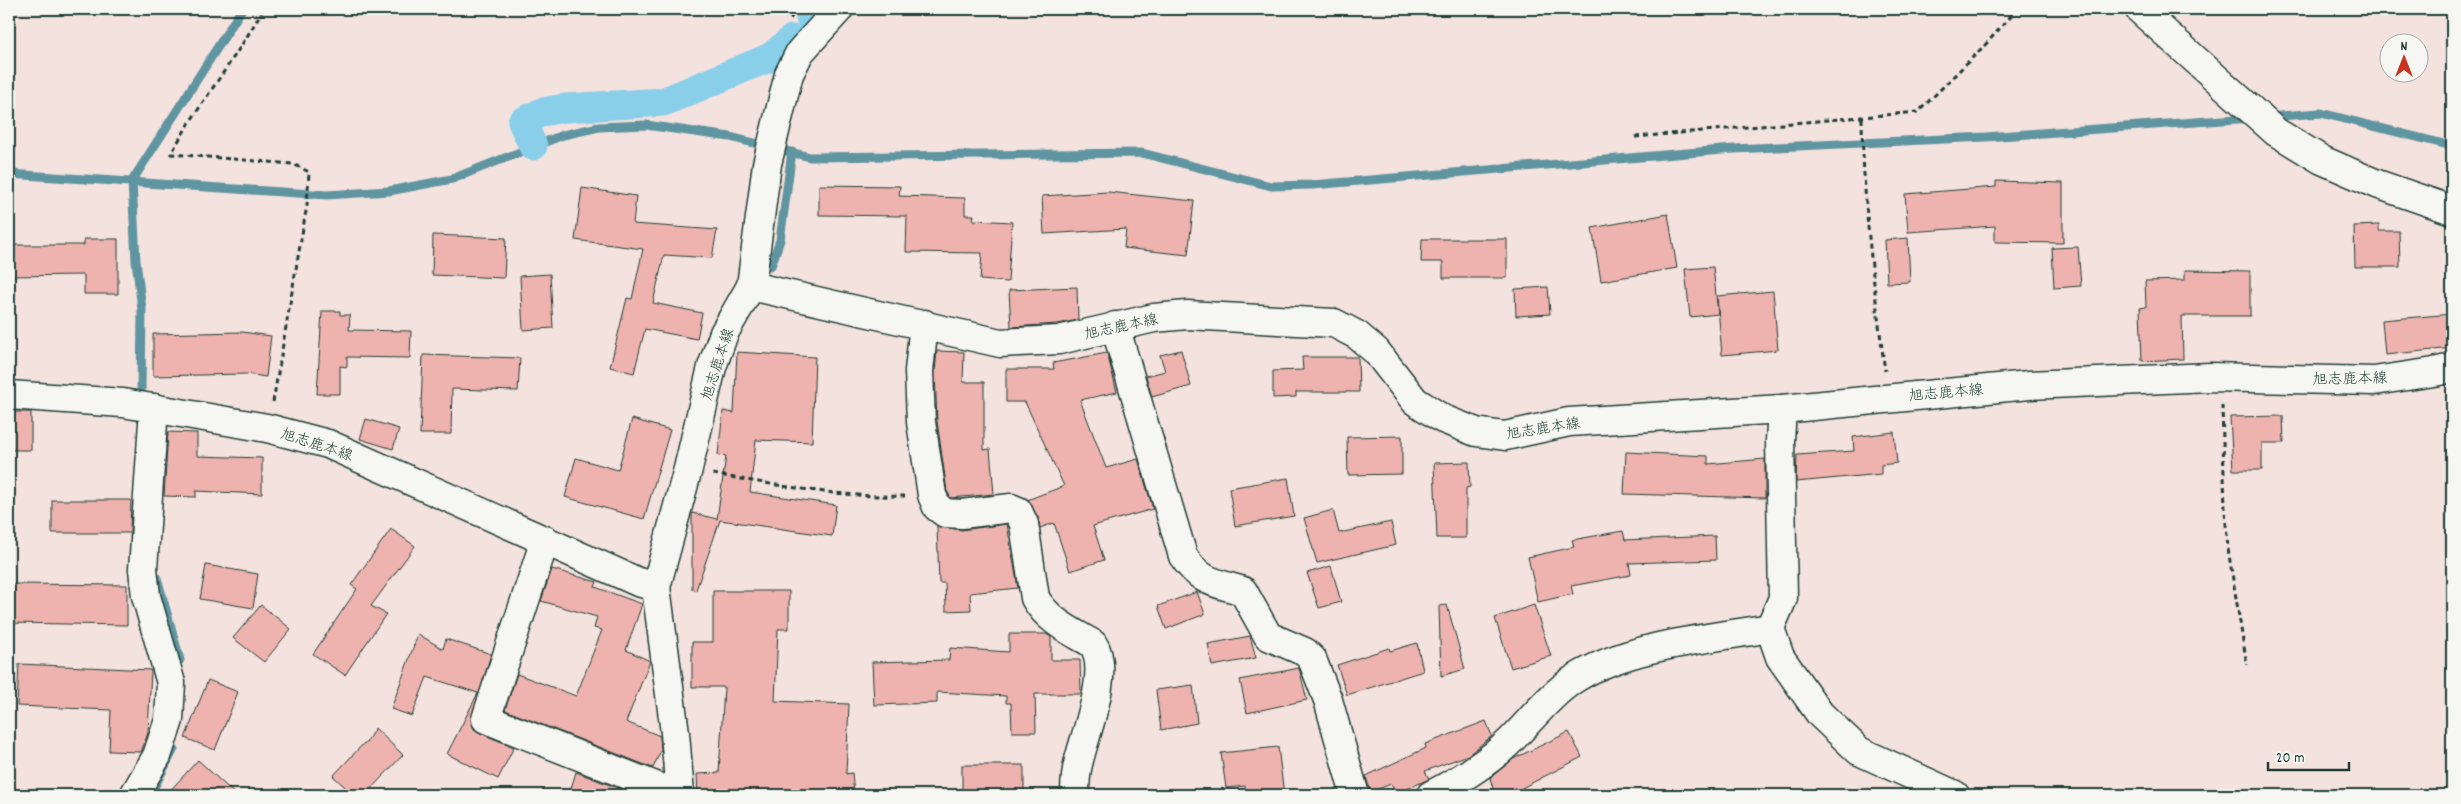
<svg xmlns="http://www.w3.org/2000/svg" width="2461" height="804" font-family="Dekko,'Klee One',sans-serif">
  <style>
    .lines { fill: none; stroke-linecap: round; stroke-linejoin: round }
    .stream { stroke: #5f95a1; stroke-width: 9 }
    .canal { stroke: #89cfea; stroke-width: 29 }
    .building { fill: #efb3af; stroke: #1f3d34 }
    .minor-casing { stroke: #1f3d34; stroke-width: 31 }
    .tertiary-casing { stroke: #1f3d34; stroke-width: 31 }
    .secondary-casing { stroke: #1f3d34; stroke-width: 31 }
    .path { stroke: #1f3d34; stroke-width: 3; stroke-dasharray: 5 4; stroke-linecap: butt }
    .minor { stroke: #f6f6f2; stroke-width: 28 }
    .tertiary { stroke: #f6f6f2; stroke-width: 28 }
    .secondary { stroke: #f6f6f2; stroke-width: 28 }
    .labels { text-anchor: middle; stroke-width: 4; stroke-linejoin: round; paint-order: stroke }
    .street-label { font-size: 15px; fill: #1f3d34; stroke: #f6f6f2 }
  </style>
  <rect width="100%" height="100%" fill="#f4e2de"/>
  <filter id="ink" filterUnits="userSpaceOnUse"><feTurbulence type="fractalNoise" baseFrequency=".02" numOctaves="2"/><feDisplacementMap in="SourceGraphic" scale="10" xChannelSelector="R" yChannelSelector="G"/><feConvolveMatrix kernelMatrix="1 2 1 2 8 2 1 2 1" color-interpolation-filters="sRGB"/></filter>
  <g filter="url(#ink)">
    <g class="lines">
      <g class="stream">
        <path d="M 2267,117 L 2321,113 L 2452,146"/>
        <path d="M 9,174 L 327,195 L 389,191 L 452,179 L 563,135 L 599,127 L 646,125 L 730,137 L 810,157 L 1142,153 L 1271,186 L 1312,185 L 1734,149 L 1986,137 L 2251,118"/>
        <path d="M 771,266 L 780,240 L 792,152"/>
        <path d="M 141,391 L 142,309 L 136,261 L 132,181 L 242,9"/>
        <path d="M 157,578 L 180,660"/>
        <path d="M 150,795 L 174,749"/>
      </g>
      <g class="canal">
        <path d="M 810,18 L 818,9"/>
        <path d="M 533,146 L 522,122 L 542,112 L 565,108 L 663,102 L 771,57 L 792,39"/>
      </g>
    </g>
    <g class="building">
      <path d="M 1996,181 L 2063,183 L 2063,243 L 1995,242 L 1995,226 L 1908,232 L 1905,194 L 1996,187 Z"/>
      <path d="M 819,185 L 900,186 L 899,196 L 965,198 L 965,215 L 974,215 L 973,220 L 1012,222 L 1008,282 L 980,280 L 982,253 L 906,252 L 907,216 L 819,215 Z"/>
      <path d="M 582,188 L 636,196 L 633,224 L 717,230 L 712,258 L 664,255 L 653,303 L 702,313 L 697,339 L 645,329 L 634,373 L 610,367 L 627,298 L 632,299 L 643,249 L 575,240 Z"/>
      <path d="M 1108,192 L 1194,201 L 1188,255 L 1124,248 L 1126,229 L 1044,234 L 1042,196 Z"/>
      <path d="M 1668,214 L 1677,268 L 1601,281 L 1592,228 Z"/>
      <path d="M 2379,225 L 2379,231 L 2399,231 L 2400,267 L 2355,267 L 2354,226 Z"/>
      <path d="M 433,235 L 506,238 L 504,278 L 432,275 Z"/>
      <path d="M 1908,238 L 1910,282 L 1887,283 L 1885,240 Z"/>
      <path d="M 84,239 L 118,239 L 118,294 L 84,294 L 84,275 L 9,276 L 9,245 L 84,245 Z"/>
      <path d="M 1422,239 L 1507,239 L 1507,278 L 1443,278 L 1443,262 L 1421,262 Z"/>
      <path d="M 2078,247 L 2081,286 L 2054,288 L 2052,248 Z"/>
      <path d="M 1713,267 L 1718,314 L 1690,317 L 1685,269 Z"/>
      <path d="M 2185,270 L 2250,271 L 2250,316 L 2182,316 L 2183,359 L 2142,361 L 2140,308 L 2146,307 L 2145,281 L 2185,280 Z"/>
      <path d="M 550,274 L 553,328 L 523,330 L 520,276 Z"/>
      <path d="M 1077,287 L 1078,320 L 1057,324 L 1011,327 L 1009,290 Z"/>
      <path d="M 1548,287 L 1550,314 L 1516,316 L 1515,289 Z"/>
      <path d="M 1773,291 L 1778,350 L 1722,355 L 1717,296 Z"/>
      <path d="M 322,311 L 340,311 L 340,315 L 350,315 L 349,330 L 411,331 L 410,358 L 347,357 L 347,367 L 340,366 L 340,394 L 317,394 Z"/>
      <path d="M 2452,314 L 2452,348 L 2385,355 L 2382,320 Z"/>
      <path d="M 242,332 L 271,336 L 266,377 L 246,374 L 153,376 L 153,334 Z"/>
      <path d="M 1181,350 L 1191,386 L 1152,397 L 1146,376 L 1165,371 L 1160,355 Z"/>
      <path d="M 937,351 L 964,352 L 963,382 L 984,382 L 984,450 L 990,449 L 994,494 L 951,498 L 947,491 L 937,421 L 935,372 Z"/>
      <path d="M 737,352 L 815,357 L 812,442 L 756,440 L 750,492 L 836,505 L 832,536 L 720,520 L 696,590 L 692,589 L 692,513 L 717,519 L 726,456 L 718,455 L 723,411 L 734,413 Z"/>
      <path d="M 1107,353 L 1117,392 L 1080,400 L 1106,468 L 1138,459 L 1153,509 L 1093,526 L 1104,560 L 1070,571 L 1054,523 L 1040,528 L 1038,517 L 1027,500 L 1064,486 L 1025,402 L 1006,402 L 1006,369 L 1054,369 L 1053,363 Z"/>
      <path d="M 423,355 L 520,358 L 518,391 L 452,389 L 451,434 L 420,434 Z"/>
      <path d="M 1302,357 L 1358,357 L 1359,392 L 1296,392 L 1296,397 L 1273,398 L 1273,371 L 1303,370 Z"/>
      <rect x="9" y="412" width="22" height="38"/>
      <path d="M 2283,416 L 2284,443 L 2262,443 L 2262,470 L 2233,470 L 2230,417 Z"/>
      <path d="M 366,419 L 399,429 L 393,449 L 360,439 Z"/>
      <path d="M 632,419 L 670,430 L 644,519 L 565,497 L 576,458 L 618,470 Z"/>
      <path d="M 168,432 L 197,433 L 197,456 L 262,458 L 262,494 L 196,491 L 196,497 L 164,496 Z"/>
      <path d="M 1894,432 L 1897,463 L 1881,465 L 1881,474 L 1796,482 L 1797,455 L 1854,451 L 1853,437 Z"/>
      <path d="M 1402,436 L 1402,474 L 1348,475 L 1347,437 Z"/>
      <path d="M 1626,452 L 1708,456 L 1708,464 L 1765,459 L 1765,498 L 1624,494 Z"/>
      <path d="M 1469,462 L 1470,487 L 1466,488 L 1466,538 L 1437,538 L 1434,463 Z"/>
      <path d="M 1288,478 L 1294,516 L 1235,526 L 1229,488 Z"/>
      <path d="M 52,500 L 131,500 L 130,533 L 52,533 Z"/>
      <path d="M 1333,510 L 1339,533 L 1391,522 L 1396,545 L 1317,563 L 1304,518 Z"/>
      <path d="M 1007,524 L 1018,588 L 970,593 L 971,610 L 946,611 L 945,583 L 939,583 L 937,526 L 961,530 Z"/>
      <path d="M 391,529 L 415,546 L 371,606 L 386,614 L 345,675 L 313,654 L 357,589 L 351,585 Z"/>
      <path d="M 1623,531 L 1625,540 L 1715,536 L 1716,560 L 1629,563 L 1631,575 L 1571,586 L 1573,594 L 1538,602 L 1528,557 L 1574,547 L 1572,540 Z"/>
      <path d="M 206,565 L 258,574 L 253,608 L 200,599 Z"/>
      <path d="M 1331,566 L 1341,602 L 1319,608 L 1307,573 Z"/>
      <path d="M 552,569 L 597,582 L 595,587 L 642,604 L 626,650 L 650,661 L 626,722 L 660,736 L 661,750 L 653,768 L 505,710 L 517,674 L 576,696 L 602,630 L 594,628 L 597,617 L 541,601 Z"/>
      <path d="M 9,584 L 127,585 L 127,625 L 9,623 Z"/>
      <path d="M 713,591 L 789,591 L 789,629 L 778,629 L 775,701 L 849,704 L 846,774 L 852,773 L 854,795 L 698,795 L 697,774 L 719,773 L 724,687 L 692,687 L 692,642 L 713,642 Z"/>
      <path d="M 1197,592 L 1205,614 L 1166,629 L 1158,606 Z"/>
      <path d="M 261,605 L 291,629 L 264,662 L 233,638 Z"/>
      <path d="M 1447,605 L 1465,669 L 1441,676 L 1439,606 Z"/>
      <path d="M 1534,605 L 1551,656 L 1511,668 L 1495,618 Z"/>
      <path d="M 418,634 L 443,649 L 446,639 L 491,654 L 471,721 L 474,729 L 480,733 L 514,747 L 498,779 L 447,754 L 478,693 L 427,677 L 412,716 L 391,709 Z"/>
      <path d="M 1009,634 L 1046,634 L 1051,637 L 1051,660 L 1080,660 L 1081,694 L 1035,694 L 1036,732 L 1012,732 L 1011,703 L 1006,703 L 1006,696 L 937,692 L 937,703 L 874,705 L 872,662 L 949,660 L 950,648 L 1009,652 Z"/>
      <path d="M 1250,636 L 1256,658 L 1212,666 L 1208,644 Z"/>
      <path d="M 1417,643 L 1423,671 L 1347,695 L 1337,665 L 1389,648 L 1390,651 Z"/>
      <path d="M 19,664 L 151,670 L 148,733 L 141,752 L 109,751 L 111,710 L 17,706 Z"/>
      <path d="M 1299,668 L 1307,700 L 1247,713 L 1240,680 Z"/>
      <path d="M 208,680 L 238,692 L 215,750 L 185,738 Z"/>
      <path d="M 1193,685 L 1197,723 L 1161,730 L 1156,690 Z"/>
      <path d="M 1486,721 L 1492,736 L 1468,755 L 1425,771 L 1429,779 L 1396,794 L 1391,784 L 1370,792 L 1366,776 L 1426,748 L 1425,744 Z"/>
      <path d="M 375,728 L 403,755 L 365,795 L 354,795 L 333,776 L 364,743 L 366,743 Z"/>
      <path d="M 1569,732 L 1582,757 L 1522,788 L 1524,795 L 1495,795 L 1490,778 L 1513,759 Z"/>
      <path d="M 1278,747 L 1284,795 L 1246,795 L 1245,786 L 1226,788 L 1221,753 Z"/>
      <path d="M 198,760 L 236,795 L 166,795 Z"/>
      <rect x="962" y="765" width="62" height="28"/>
      <path d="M 576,772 L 636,795 L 569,795 Z"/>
    </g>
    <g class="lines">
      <g class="minor-casing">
        <g id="minor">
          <path d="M 751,286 L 767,164 L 789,74 L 800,52 L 839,9"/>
          <path d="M 924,324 L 919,371 L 921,422 L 932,495 L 937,507 L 945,513 L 962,514 L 1011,508 L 1018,511 L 1024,524 L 1035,598 C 1048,621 1071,631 1093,644 C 1111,671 1086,731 1079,760 C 1076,771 1075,784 1075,795"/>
          <path d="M 1115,326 L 1183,556 C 1201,583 1214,582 1243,591 L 1268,636 L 1305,652 L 1312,659 L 1328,700 L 1355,795"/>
          <path d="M 1782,409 L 1780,441 L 1783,598 L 1770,628 L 1780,657 L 1820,714 L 1859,751 L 1955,795"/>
          <path d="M 545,540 L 486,719 L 678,795"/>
          <path d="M 656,587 L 675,733 L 680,795"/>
          <path d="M 134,795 L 157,756 L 169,720 L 171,683 L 146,596 L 143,569 L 154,408"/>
          <path d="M 1431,795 C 1458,781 1485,765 1507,744 C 1530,722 1549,695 1576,678 C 1629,645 1708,639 1770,628"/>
        </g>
      </g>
      <g class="tertiary-casing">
        <path id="tertiary" d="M 2139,9 L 2276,132 L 2322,160 L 2377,184 L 2452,210"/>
      </g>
      <g class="secondary-casing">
        <path id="secondary" d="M 9,395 L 123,403 L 267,428 L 328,444 L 638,582 L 656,587 L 688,469 L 712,367 L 724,333 L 751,286 L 1000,343 L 1059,340 L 1154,318 L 1187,315 L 1334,323 L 1357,335 L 1376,351 L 1415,401 L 1443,419 L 1476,432 L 1505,436 L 1569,422 L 1782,409 L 2029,385 L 2210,377 L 2374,381 L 2434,372 L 2452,368"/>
      </g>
      <g class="path">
        <path d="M 263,9 C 236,59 199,103 171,154 L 293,164 L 309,172 L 307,205 L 273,402"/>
        <path d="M 782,9 L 794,20"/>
        <path d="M 1862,118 C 1863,203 1874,287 1885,371"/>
        <path d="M 1635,137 L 1918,112 L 1985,45 L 2017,9"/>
        <path d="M 2222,405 L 2225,511 L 2228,549 L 2247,665"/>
        <path d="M 713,474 C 776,485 841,498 905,496"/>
      </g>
      <use href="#minor" class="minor"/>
      <use href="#tertiary" class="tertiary"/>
      <use href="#secondary" class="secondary"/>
    </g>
  </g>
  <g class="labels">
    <g class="street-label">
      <text transform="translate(1121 326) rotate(-12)" y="5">旭志鹿本線</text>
      <text transform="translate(717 364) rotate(-72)" y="5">旭志鹿本線</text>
      <text transform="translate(2350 378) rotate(-1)" y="5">旭志鹿本線</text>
      <text transform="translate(1946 392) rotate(-5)" y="5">旭志鹿本線</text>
      <text transform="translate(1543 428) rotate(-9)" y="5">旭志鹿本線</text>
      <text transform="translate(317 444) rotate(18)" y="5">旭志鹿本線</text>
    </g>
  </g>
  <rect width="2461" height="804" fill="none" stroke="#f6f6f2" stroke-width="30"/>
  <rect x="15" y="15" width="2431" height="774" fill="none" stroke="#1f3d34" stroke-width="2" filter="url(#ink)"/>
  <g transform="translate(2404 58)"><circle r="24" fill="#f6f6f2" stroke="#a0aca6"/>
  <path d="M0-4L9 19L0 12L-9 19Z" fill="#c8321e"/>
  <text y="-8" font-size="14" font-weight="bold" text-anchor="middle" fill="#1f3d34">N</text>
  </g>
  <path d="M2268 762v8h81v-8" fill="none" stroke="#1f3d34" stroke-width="2.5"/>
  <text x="2276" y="762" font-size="15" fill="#1f3d34" stroke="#f6f6f2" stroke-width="4" paint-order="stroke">20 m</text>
</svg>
